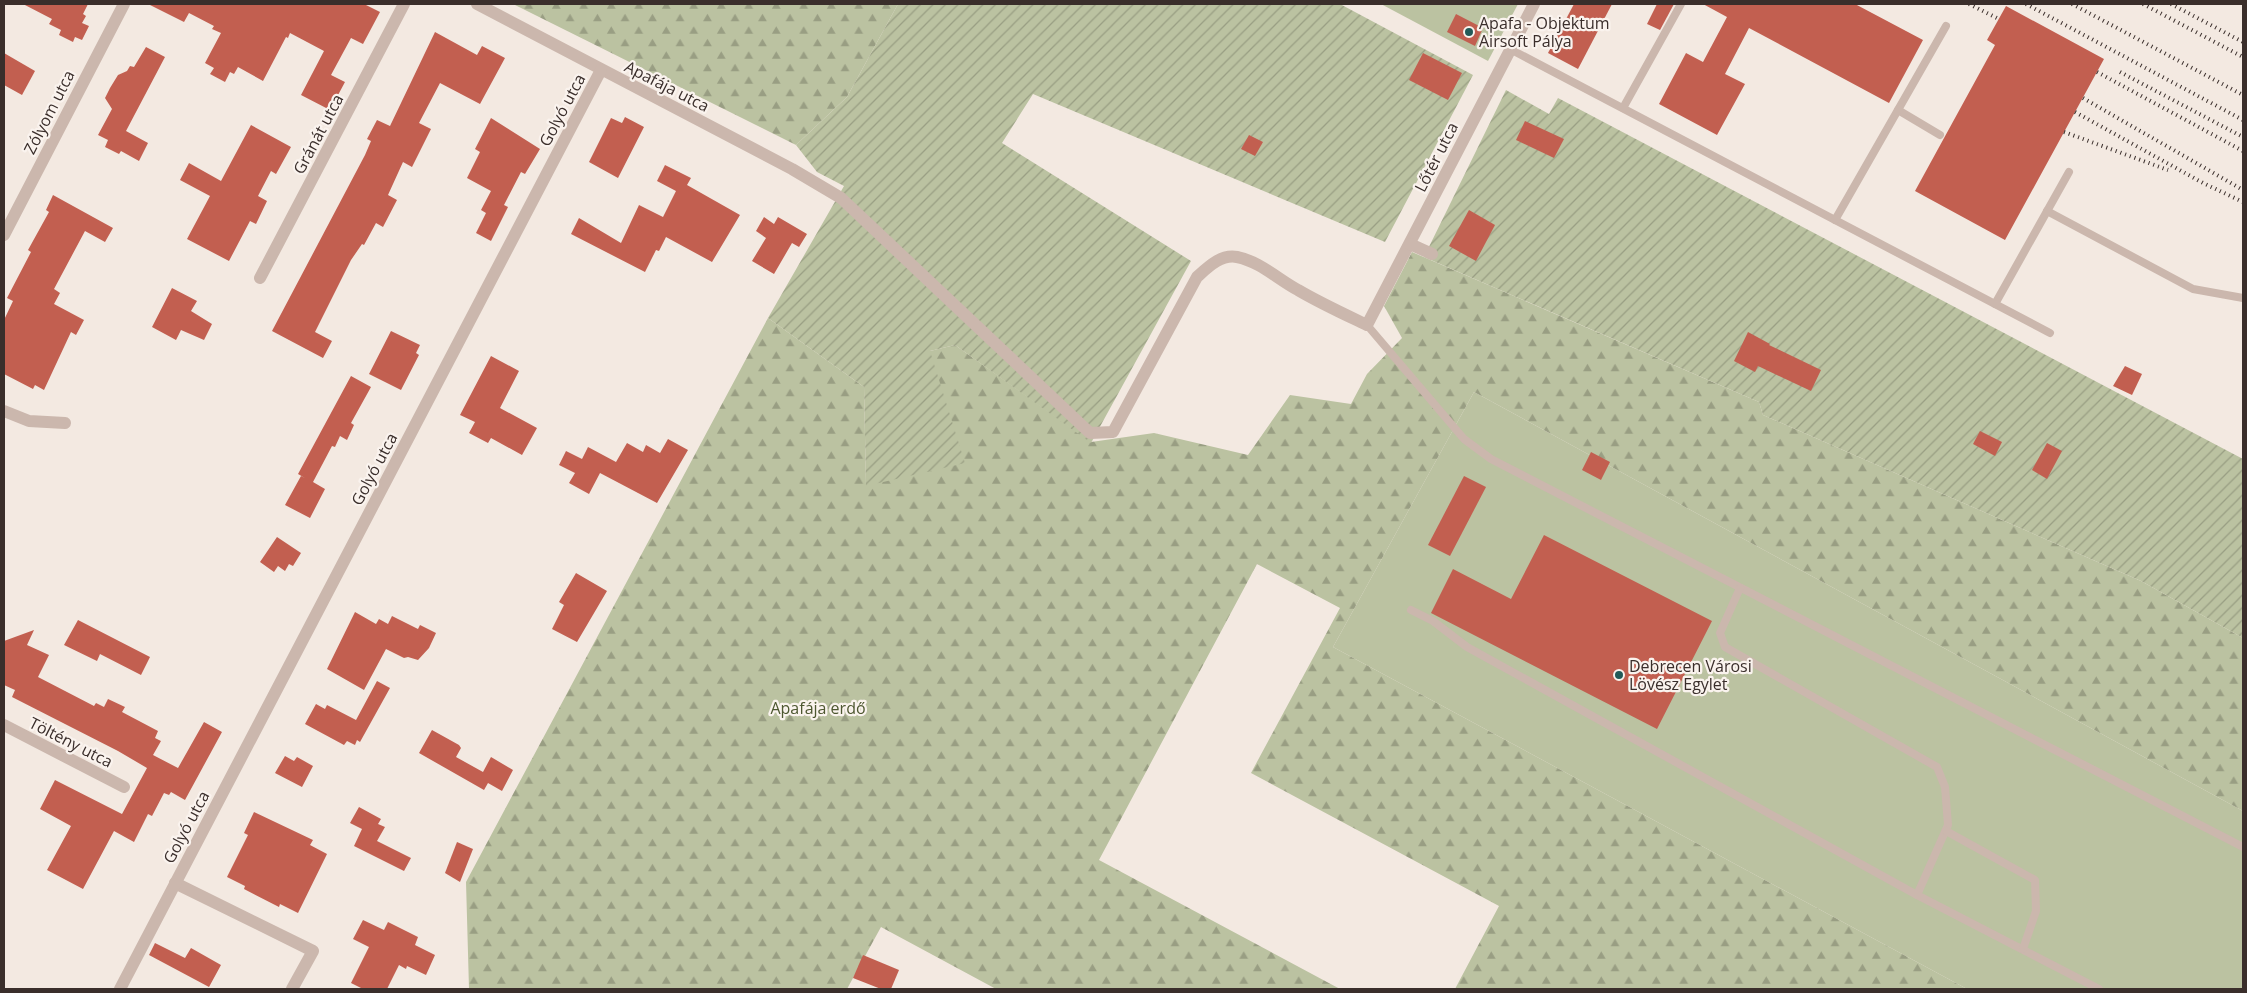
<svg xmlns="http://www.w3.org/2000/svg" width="2247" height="993" font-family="'Open Sans',sans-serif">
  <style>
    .green { fill: #bbc2a1 }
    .forest { fill: url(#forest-firs) }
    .garden { fill: url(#garden-furrows) }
    .building { fill: #c25f50 }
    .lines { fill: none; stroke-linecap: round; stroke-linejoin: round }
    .service { stroke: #cbb7ad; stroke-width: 8 }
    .minor { stroke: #cbb7ad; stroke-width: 12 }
    .rail { stroke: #3a2e2b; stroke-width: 4; stroke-dasharray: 1 4; stroke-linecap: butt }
    .poi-dot { fill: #225a58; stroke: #faf3ee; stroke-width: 2 }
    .labels { text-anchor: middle; stroke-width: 4.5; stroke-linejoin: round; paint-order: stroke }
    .poi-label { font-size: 16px; fill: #3a2e2b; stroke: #faf3ee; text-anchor: start }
    .street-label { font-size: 16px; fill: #3a2e2b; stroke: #faf3ee }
    .park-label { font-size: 16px; fill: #4d5730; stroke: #faf3ee }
  </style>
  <defs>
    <pattern id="forest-firs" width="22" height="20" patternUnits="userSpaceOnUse" patternTransform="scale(1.25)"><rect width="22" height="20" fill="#bbc2a1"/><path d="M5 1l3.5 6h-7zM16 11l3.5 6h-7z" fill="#999e83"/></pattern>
    <pattern id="garden-furrows" width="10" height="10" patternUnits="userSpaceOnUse" patternTransform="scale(1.25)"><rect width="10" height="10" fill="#bbc2a1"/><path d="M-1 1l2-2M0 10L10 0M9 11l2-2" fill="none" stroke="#999e83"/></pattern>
  </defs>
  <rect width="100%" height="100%" fill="#f3e9e1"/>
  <g class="green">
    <path d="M 1381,4 L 1518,4 L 1488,61 Z"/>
    <path d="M 1474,392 L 2243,811 L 2243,989 L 1967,989 L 1333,647 Z"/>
  </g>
  <g class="forest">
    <path d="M 513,4 L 898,4 L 847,97 L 796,145 Z"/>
    <path d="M 1412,252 L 1759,402 L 1763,415 L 2141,581 L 2243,638 L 2243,811 L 1474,392 L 1333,647 L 1967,989 L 1455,989 L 1499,906 L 1251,773 L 1340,608 L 1257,564 L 1099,860 L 1340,989 L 996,989 L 881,927 L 847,989 L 469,989 L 466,882 L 768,318 L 864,387 L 866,485 L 930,351 L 955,345 L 1091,442 L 1154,433 L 1248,455 L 1290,395 L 1351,404 L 1367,374 L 1402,338 L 1384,306 Z"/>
  </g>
  <g class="garden">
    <path d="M 898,4 L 1340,4 L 1473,75 L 1385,242 L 1033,94 L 1002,143 L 1191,261 L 1091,443 L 955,345 L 930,351 L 965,463 L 866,486 L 864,387 L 768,318 L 844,186 L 817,172 L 796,145 L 847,97 Z"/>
    <path d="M 1506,90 L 1549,114 L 1558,98 L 2243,459 L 2243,638 L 2141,581 L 1763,415 L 1759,402 L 1424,257 Z"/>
  </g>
  <g class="building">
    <path d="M 23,4 L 88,4 L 83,14 L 86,16 L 82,23 L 89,26 L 82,40 L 75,37 L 73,42 L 59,35 L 61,30 L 49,24 L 52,19 Z"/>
    <path d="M 148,4 L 364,4 L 380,12 L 363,44 L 351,38 L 331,75 L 345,82 L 330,110 L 301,95 L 324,51 L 290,33 L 288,38 L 286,37 L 263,81 L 238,67 L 234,74 L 230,72 L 225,82 L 210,74 L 214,68 L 205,63 L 221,33 L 212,29 L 214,26 L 189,13 L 184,22 Z"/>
    <path d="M 1574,4 L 1612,4 L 1578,69 L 1548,53 Z"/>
    <path d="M 1657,4 L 1674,4 L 1660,30 L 1647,24 Z"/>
    <path d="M 1703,4 L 1855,4 L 1923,40 L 1889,103 L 1749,28 L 1725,74 L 1745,84 L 1717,135 L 1659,104 L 1686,53 L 1703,62 L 1727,17 Z"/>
    <path d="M 2006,6 L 2104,59 L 2005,240 L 1915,191 L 1995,45 L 1987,40 Z"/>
    <path d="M 1456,14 L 1483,28 L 1475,46 L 1447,32 Z"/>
    <path d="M 435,32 L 477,55 L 482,46 L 505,58 L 480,104 L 440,83 L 419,123 L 431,129 L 412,167 L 403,162 L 388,195 L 397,200 L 383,227 L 376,223 L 364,245 L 362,244 L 351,260 L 315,332 L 332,341 L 323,358 L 272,331 L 365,155 L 371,141 L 367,139 L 377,120 L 390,126 Z"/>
    <path d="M 146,47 L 165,57 L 126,131 L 148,143 L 139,161 L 121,151 L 119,154 L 105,147 L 108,140 L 98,135 L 112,109 L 105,98 L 110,88 L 118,75 L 127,71 L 130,66 L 134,67 Z"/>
    <path d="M 4,53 L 35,71 L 22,95 L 4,85 Z"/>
    <path d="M 1423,53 L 1462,73 L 1448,100 L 1409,80 Z"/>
    <path d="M 625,117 L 644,127 L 618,178 L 589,162 L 611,118 L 622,123 Z"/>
    <path d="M 491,118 L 540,149 L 525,174 L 521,172 L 504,205 L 508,207 L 491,241 L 476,233 L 486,213 L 481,210 L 491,191 L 467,178 L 480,152 L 475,149 Z"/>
    <path d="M 1525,121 L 1564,139 L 1554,158 L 1516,140 Z"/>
    <path d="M 251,125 L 291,147 L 276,174 L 271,171 L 258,196 L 267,201 L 256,224 L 250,221 L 229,261 L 187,239 L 210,196 L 180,180 L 189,163 L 221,181 Z"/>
    <path d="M 1249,135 L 1263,142 L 1255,156 L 1241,149 Z"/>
    <path d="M 665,165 L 691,178 L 687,185 L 740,215 L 712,262 L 666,237 L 659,251 L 656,250 L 645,272 L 571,234 L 579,218 L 621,243 L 639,205 L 663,217 L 676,191 L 657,181 Z"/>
    <path d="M 53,195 L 113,228 L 105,242 L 85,231 L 54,289 L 60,293 L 54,304 L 84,320 L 76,335 L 71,332 L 44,390 L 35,385 L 33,389 L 4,374 L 4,320 L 13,301 L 7,298 L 31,252 L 28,250 L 49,212 L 46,210 Z"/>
    <path d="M 1469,210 L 1495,225 L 1476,261 L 1449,246 Z"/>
    <path d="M 764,217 L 774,224 L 778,217 L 807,234 L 799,247 L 792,243 L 774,274 L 752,261 L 766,238 L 756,231 Z"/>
    <path d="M 172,288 L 197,301 L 191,311 L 212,324 L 204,340 L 181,330 L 176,340 L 152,327 Z"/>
    <path d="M 391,331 L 420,345 L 416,353 L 419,355 L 401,390 L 369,374 Z"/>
    <path d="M 1748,332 L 1770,344 L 1769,345 L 1821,370 L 1811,391 L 1758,366 L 1755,372 L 1734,361 Z"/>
    <path d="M 491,356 L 519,371 L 500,408 L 537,428 L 522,455 L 491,438 L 488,443 L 469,433 L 475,422 L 460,415 Z"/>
    <path d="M 2125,366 L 2142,374 L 2132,395 L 2113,386 Z"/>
    <path d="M 351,376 L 371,387 L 351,423 L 354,425 L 347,440 L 340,436 L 335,447 L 332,446 L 313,482 L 325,489 L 310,518 L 285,505 L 301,476 L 305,478 L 298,474 Z"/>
    <path d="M 1980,431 L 2002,442 L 1995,456 L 1973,444 Z"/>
    <path d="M 668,439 L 688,450 L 657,503 L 600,473 L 589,494 L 569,483 L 575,473 L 559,465 L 566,451 L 582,459 L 588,447 L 616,462 L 627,443 L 643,452 L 646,445 L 660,453 Z"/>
    <path d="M 2047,443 L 2062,451 L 2047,479 L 2032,470 Z"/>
    <path d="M 1591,452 L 1610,462 L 1601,480 L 1582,470 Z"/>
    <path d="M 1464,476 L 1486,487 L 1450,556 L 1428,545 Z"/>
    <path d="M 1544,535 L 1712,621 L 1657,729 L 1431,613 L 1453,569 L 1511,599 Z"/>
    <path d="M 277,537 L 301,553 L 293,566 L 289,564 L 285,571 L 278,566 L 274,572 L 260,562 Z"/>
    <path d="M 576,573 L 607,591 L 577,642 L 552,629 L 564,605 L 559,602 Z"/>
    <path d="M 355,612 L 376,624 L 379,619 L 388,624 L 392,616 L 418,629 L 420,625 L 436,633 L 429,648 L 418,660 L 408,657 L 404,658 L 386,649 L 364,690 L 327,669 Z"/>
    <path d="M 78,620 L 150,657 L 141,675 L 100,654 L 97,661 L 64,645 Z"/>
    <path d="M 34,630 L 27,645 L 49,655 L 38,677 L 94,706 L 96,703 L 104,707 L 108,699 L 125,707 L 122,712 L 158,731 L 155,738 L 161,741 L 153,755 L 178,768 L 204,722 L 222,732 L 185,800 L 171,792 L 169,795 L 164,793 L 152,816 L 148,814 L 134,842 L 114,831 L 83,889 L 47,870 L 71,826 L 40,809 L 55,780 L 122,814 L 147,768 L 118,751 L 12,697 L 15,690 L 4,685 L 4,641 Z"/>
    <path d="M 377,681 L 390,688 L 360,742 L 357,740 L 355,745 L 347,741 L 344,745 L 305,724 L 316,704 L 325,709 L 327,705 L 356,720 Z"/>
    <path d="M 432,730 L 459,745 L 461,748 L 456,757 L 483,772 L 491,757 L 513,770 L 502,791 L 488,783 L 484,790 L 419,753 Z"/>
    <path d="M 285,756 L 294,761 L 297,757 L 313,766 L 302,787 L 275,773 Z"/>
    <path d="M 359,807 L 381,819 L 378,824 L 385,827 L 377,841 L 411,858 L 404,871 L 354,846 L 362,829 L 350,823 Z"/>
    <path d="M 254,812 L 313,840 L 310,845 L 327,854 L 298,913 L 280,904 L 279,907 L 244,889 L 245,886 L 227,877 L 248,835 L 244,833 Z"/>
    <path d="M 457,842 L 473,849 L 460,882 L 445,873 Z"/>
    <path d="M 363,920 L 384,930 L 388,922 L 418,937 L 415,945 L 435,955 L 426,975 L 407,966 L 406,969 L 399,965 L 387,989 L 363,989 L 351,983 L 369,947 L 353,939 Z"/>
    <path d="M 155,943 L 185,958 L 191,948 L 221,965 L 209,987 L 149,955 Z"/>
    <path d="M 863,955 L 899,970 L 891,989 L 881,989 L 853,978 Z"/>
  </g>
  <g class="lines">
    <g class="service">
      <path d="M 1510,49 L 2050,333"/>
      <path d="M 1623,108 L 1681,4"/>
      <path d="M 1898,110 L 1940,135"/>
      <path d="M 2047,211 L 2193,289 L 2243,298"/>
      <path d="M 1835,220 L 1946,26"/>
      <path d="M 1995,304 L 2069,172"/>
      <path d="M 1367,325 L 1464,439 L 1491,459 L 2243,847"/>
      <path d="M 1740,588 L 1720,633 L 1725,647 L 1937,767 L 1945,787 L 1948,825 L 1917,895"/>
      <path d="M 1411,610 L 1433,621 L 1467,647 L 1917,895 L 2099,989"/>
      <path d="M 1946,831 L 2035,880 L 2036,911 L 2023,949"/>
    </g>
    <g class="minor">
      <path d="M 477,4 L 792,169 L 841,198 L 1090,433 L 1113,432 L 1197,277 C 1208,267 1221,254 1237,257 C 1259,261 1279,280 1298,290 C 1320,303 1344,314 1367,325 L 1534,4"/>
      <path d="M 4,235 L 124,4"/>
      <path d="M 1410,244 L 1432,254"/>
      <path d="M 260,278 L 404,4"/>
      <path d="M 4,411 L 29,421 L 65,423"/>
      <path d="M 4,725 L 124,787"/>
      <path d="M 175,883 L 313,951 L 292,989"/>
      <path d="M 120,989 L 601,70"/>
    </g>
    <g class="rail">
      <path d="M 1969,4 L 1999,19"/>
      <path d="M 2026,4 L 2243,120"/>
      <path d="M 2072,4 L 2243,95"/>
      <path d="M 2143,4 L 2243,57"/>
      <path d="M 2171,4 L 2243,42"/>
      <path d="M 2097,72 L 2243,151"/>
      <path d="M 2120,72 L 2243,137"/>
      <path d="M 2083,98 L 2243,190"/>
      <path d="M 2075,112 L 2203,183 L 2243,202"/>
      <path d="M 2064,132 L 2168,170"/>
    </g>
  </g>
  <g class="poi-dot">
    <circle cx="1469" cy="32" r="5"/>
    <circle cx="1619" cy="675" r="5"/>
  </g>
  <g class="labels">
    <g class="poi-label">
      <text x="1479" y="29">Apafa - Objektum<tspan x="1479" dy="18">Airsoft Pálya</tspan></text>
      <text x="1629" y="672">Debrecen Városi<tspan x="1629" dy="18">Lövész Egylet</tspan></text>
    </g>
    <g class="street-label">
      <text transform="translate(667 86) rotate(27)" y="6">Apafája utca</text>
      <text transform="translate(562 110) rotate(-62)" y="6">Golyó utca</text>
      <text transform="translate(49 112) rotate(-63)" y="6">Zólyom utca</text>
      <text transform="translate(318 134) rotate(-62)" y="6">Gránát utca</text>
      <text transform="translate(1436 157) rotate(-63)" y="6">Lőtér utca</text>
      <text transform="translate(374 469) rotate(-62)" y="6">Golyó utca</text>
      <text transform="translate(71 742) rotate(27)" y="6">Töltény utca</text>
      <text transform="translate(186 827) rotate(-62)" y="6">Golyó utca</text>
    </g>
    <g class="park-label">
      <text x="818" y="714">Apafája erdő</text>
    </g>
  </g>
  <rect width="2247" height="993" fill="none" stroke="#3a2e2b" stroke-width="10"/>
</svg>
